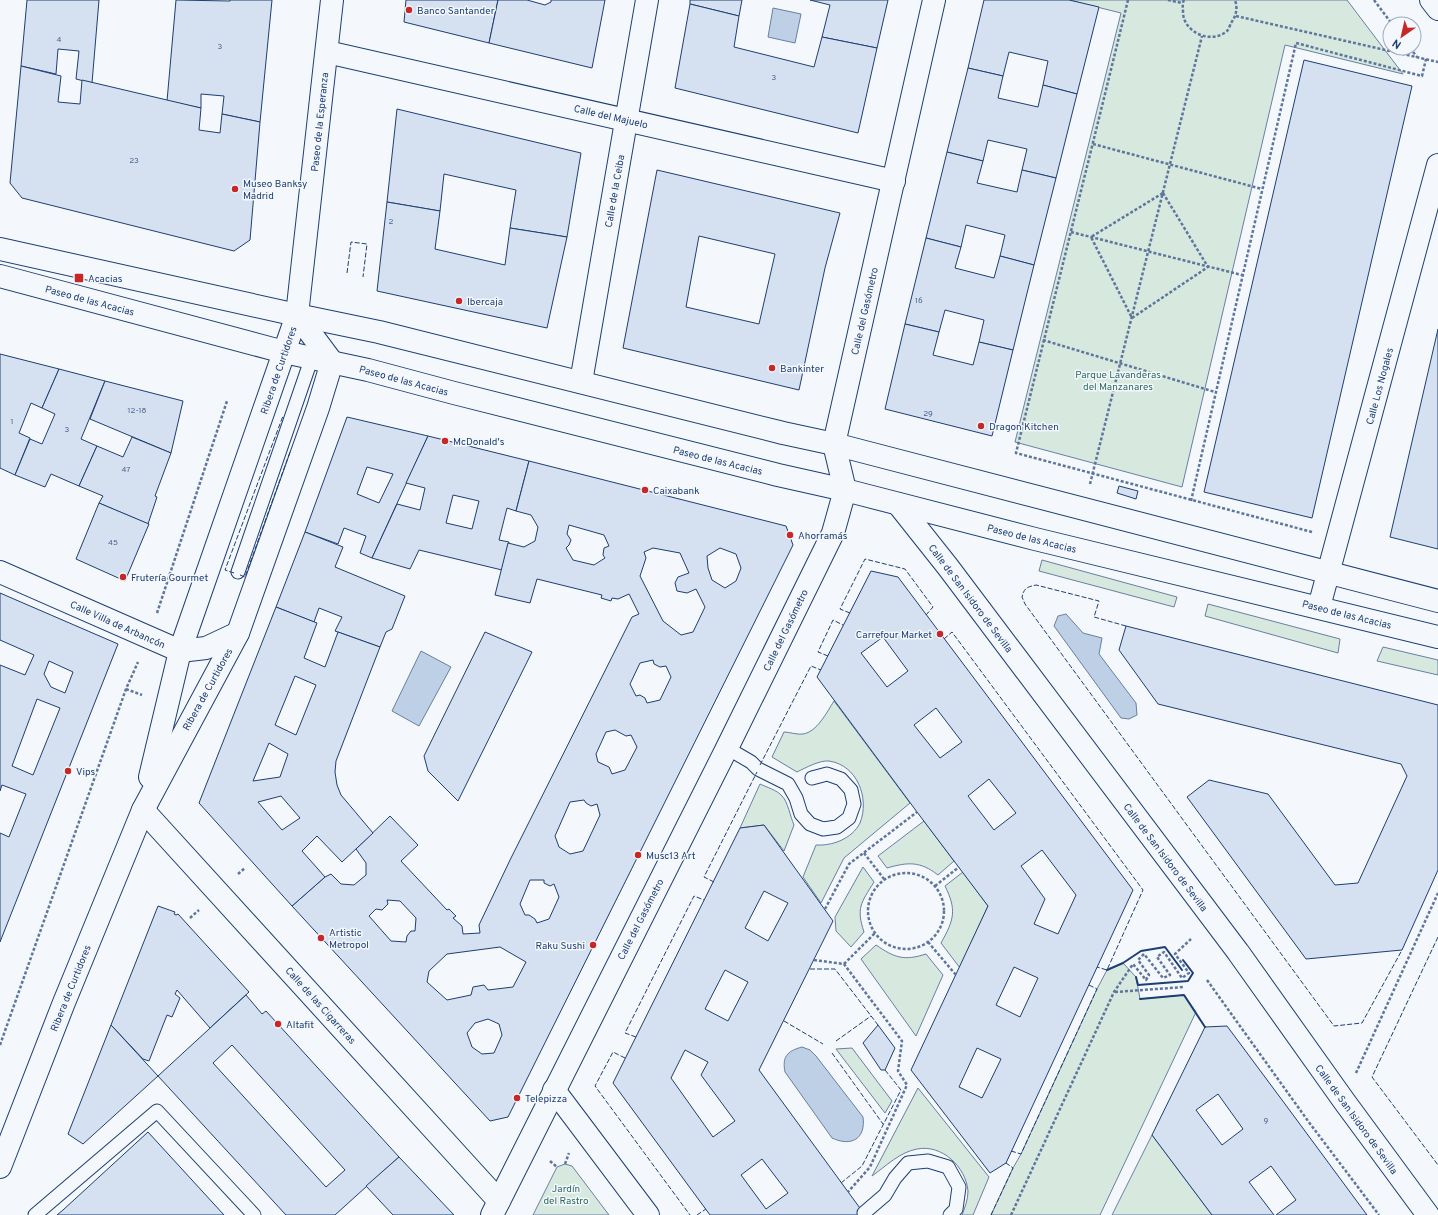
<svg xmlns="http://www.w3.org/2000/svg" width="1438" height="1215" font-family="Overpass,sans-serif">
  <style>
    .green { fill: #d7e8df; stroke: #687fa3 }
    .water { fill: #bed0e5; stroke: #687fa3 }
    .building { fill: #d5e0f0; stroke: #1d3f73; fill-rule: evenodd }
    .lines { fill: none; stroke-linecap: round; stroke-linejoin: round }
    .lane-casing { stroke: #1d3f73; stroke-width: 15 }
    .street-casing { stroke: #1d3f73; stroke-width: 24 }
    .secondary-casing { stroke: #1d3f73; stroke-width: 24 }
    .path { stroke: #5e769c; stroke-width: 2.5; stroke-dasharray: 3 2; stroke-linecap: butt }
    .lane { stroke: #f4f7fb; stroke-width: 13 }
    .street { stroke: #f4f7fb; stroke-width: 22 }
    .secondary { stroke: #f4f7fb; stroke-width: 22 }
    .fence { stroke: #1d3f73; stroke-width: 1; stroke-dasharray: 5 2; stroke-linecap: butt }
    .wall { stroke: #1d3f73; stroke-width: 2 }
    .poi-dot { fill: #c62828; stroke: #f4f7fb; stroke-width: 1.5 }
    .labels { text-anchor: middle; stroke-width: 3; stroke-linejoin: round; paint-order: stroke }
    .number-label { font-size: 8px; fill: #4b6792 }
    .poi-label { font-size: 10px; fill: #1d3f73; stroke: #f4f7fb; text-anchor: start }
    .street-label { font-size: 10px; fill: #1d3f73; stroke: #f4f7fb }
    .park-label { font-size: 10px; fill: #2c6c60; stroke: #f4f7fb }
  </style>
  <rect width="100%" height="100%" fill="#f4f7fb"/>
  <g class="green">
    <path d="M 1069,0 L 1347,0 L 1403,74 L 1285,45 L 1182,487 L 1015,442 L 1121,13 Z"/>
    <path d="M 1042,560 L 1177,597 L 1174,607 L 1039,571 Z"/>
    <path d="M 1208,604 L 1340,639 L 1338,653 L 1205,616 Z"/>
    <path d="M 1383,647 L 1438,660 L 1438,675 L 1377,661 Z"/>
    <path d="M 834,701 L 910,803 L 844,858 L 821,903 L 803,877 L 816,845 C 832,846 852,839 860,823 C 870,798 857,765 829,761 C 820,760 805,768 797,772 L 772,757 L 784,732 C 789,732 798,735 803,734 C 817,732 827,712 834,701 Z"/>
    <path d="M 760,784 C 766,787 777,790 782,796 C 788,802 790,816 794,825 L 784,851 L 764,825 L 740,828 Z"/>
    <path d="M 924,821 L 954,861 L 938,875 C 920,861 908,862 887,868 L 878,856 Z"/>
    <path d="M 863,867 L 874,882 C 861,903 856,908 864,932 L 851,947 L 836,931 L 835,917 Z"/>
    <path d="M 963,872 L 988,906 L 960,968 L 941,943 C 954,920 957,910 945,886 Z"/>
    <path d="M 876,945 C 895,958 904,961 926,954 L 943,975 L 916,1036 L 861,959 Z"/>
    <path d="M 1123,963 L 1136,977 L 1140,999 L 1184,995 L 1196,1012 L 1100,1215 L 991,1215 L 1013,1168 L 1021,1154 L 1097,989 L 1107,970 Z"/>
    <path d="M 852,1048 L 892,1101 L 885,1113 L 836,1049 Z"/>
    <path d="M 918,1088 L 989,1177 L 973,1215 L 962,1215 C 965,1207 968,1200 968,1191 C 966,1167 942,1144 917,1149 C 900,1152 886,1166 872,1176 Z"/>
    <path d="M 1152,1135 L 1212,1215 L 1112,1215 Z"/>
    <path d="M 565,1164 L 572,1166 L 609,1215 L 533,1215 L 557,1167 Z"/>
  </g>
  <g class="water">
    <path d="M 773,8 L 801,14 L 795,43 L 768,37 Z"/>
    <path d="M 1066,614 L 1083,633 L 1102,638 L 1099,654 L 1136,703 L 1137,715 L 1129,719 L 1121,718 L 1054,626 L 1058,616 Z"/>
    <path d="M 421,651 L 451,667 L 419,726 L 392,711 Z"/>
    <path d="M 802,1047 L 810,1050 L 816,1056 L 863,1117 C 866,1139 851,1147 832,1138 L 785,1072 C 782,1057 787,1051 802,1047 Z"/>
  </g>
  <g class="building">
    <path d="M 27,0 L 99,0 L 92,83 L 76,79 L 79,51 L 58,49 L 56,74 L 21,66 Z"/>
    <path d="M 176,0 L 230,1 L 230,0 L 272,0 L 260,122 L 222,114 L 224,96 L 201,94 L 201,108 L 167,101 Z"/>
    <path d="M 406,0 L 498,0 L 489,43 L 404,22 Z"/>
    <path d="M 498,0 L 527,0 L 545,5 L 551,2 L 551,0 L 605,0 L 592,68 L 489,43 Z"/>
    <path d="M 690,0 L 742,0 L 739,16 L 690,4 Z"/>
    <path d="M 810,0 L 888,0 L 877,48 L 822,37 L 830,5 Z"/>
    <path d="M 984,0 L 1069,0 L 1099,7 L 1077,94 L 1043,85 L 1048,61 L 1009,52 L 1003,76 L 968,68 Z"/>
    <path d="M 690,4 L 739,16 L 734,47 L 814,67 L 822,37 L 877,48 L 858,133 L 675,88 Z"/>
    <path d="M 1304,60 L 1412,86 L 1312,518 L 1204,492 Z"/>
    <path d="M 21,66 L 61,76 L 58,102 L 80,104 L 82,80 L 201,108 L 199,130 L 220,133 L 222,114 L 260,122 L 250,240 L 234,251 L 22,198 L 10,183 Z"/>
    <path d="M 968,68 L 1003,76 L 998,98 L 1038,107 L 1043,85 L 1077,94 L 1056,178 L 1022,170 L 1027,149 L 988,140 L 983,161 L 947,152 Z"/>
    <path d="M 397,109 L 581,153 L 567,237 L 510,228 L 516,190 L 444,174 L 440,211 L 387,202 Z"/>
    <path d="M 947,152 L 983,161 L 977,183 L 1017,192 L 1022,170 L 1056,178 L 1034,265 L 1000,256 L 1005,235 L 966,225 L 961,247 L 926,238 Z"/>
    <path d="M 657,170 L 840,213 L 825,268 L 799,390 L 623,348 ZM 699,236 L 775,254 L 759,324 L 686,307 Z"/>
    <path d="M 387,202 L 440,211 L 435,249 L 505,265 L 510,228 L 567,237 L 547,328 L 377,291 Z"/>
    <path d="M 926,238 L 961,247 L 955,268 L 994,278 L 1000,256 L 1034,265 L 1013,350 L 979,342 L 984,320 L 945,310 L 939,332 L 905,324 Z"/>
    <path d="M 905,324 L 939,332 L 933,355 L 973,365 L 979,342 L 1013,350 L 992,436 L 885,409 Z"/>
    <path d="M 1438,329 L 1438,549 L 1390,537 Z"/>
    <path d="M 0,354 L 59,369 L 42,408 L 31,403 L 19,433 L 30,438 L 15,475 L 0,468 Z"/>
    <path d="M 59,369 L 105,381 L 81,439 L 97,446 L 79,486 L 51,474 L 45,487 L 15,475 L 30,439 L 42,444 L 55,414 L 42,408 Z"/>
    <path d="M 105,381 L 183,401 L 171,453 L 90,419 Z"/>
    <path d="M 347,417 L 428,436 L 372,558 L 360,553 L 366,536 L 344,528 L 338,544 L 305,532 ZM 367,467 L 393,474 L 379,503 L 357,494 Z"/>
    <path d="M 428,436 L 529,461 L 516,511 L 507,508 L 499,540 L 509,542 L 502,570 L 419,550 L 410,569 L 372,558 L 397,504 L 420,510 L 425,488 L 406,483 ZM 453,495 L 479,501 L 472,529 L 446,523 Z"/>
    <path d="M 132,437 L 171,453 L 155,496 L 157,497 L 148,524 L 99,503 L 103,496 L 79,486 L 97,446 L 123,457 Z"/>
    <path d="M 529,461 L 786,526 L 793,545 L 508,1117 L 490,1121 L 292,906 L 325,877 L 331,874 L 341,884 L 354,885 L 366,875 L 366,863 L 356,849 L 390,816 L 418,845 L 401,861 L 447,910 L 449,909 L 456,916 L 453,918 L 462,926 L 463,934 L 480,933 L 479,925 L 511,858 L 632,617 L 639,614 L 629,594 L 618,599 L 612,598 L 611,601 L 601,598 L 602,595 L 537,579 L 530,603 L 495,595 L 508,543 L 524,547 L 535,541 L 538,527 L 531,515 L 516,511 ZM 569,525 L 604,535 L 609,546 L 604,548 L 603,555 L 605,558 L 594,565 L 573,560 L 566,548 L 569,545 L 571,540 L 567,534 ZM 653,548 L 680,553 L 689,573 L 678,577 L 675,583 L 677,591 L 687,593 L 696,589 L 705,607 L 693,632 L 681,635 L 663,621 L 640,576 L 646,558 L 644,552 ZM 720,548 L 736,554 L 741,568 L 736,581 L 725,588 L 712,580 L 708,568 L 707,556 ZM 653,660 L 654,664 L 660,667 L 666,666 L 671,677 L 660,700 L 647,703 L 645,698 L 640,695 L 636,696 L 630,684 L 640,663 ZM 615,730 L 626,736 L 631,735 L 637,747 L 625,770 L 612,774 L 609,767 L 598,762 L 596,754 L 606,732 ZM 584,800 L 586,803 L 591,806 L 597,804 L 600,815 L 583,851 L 570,854 L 559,847 L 555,836 L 570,802 ZM 530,880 L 544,880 L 544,883 L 550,886 L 554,884 L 559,897 L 549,919 L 537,923 L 535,919 L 529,915 L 525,915 L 520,904 ZM 387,900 L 400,901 L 416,918 L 415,931 L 411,931 L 407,936 L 406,942 L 391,941 L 369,916 L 376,909 L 382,910 L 388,904 ZM 500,947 L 526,962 L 513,987 L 488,990 L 484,985 L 473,987 L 471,995 L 447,1000 L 427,982 L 429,971 L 447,954 ZM 488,1019 L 499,1024 L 502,1035 L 494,1053 L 482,1054 L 472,1047 L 467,1033 L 475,1023 Z"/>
    <path d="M 1119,486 L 1138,491 L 1136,499 L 1117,493 Z"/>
    <path d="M 99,503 L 149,524 L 125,581 L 76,559 Z"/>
    <path d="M 305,532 L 343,547 L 335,567 L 405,596 L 392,629 L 386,632 L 380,647 L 335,631 L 342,617 L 319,608 L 314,622 L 276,607 Z"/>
    <path d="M 871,571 L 898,577 L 1133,890 L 1006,1163 L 990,1173 L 911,1070 L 988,906 L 917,812 L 817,677 ZM 883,637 L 908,671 L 887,687 L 861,653 ZM 936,708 L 962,742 L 940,758 L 914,725 ZM 989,779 L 1016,813 L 994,830 L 968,796 ZM 1042,850 L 1076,895 L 1058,934 L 1034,924 L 1045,899 L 1021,866 ZM 1014,967 L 1038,978 L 1020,1017 L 996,1005 ZM 977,1048 L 1001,1059 L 982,1098 L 959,1087 Z"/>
    <path d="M 0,593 L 118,644 L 0,942 L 0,833 L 9,837 L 26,794 L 2,785 L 0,791 L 0,665 L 25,675 L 34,655 L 0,640 ZM 49,661 L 73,672 L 65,693 L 51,687 L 44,674 ZM 37,699 L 60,708 L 33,775 L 12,766 Z"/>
    <path d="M 276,607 L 317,623 L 304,658 L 325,667 L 338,632 L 380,647 L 336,761 L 335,772 L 337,785 L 341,795 L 373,833 L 342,862 L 317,836 L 302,851 L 325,877 L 292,906 L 199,803 ZM 295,676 L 316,685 L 296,735 L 275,725 ZM 269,743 L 288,754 L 280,777 L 253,781 ZM 281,796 L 300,818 L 282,830 L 258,802 Z"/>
    <path d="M 1126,626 L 1438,705 L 1438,870 L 1402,950 L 1306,959 L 1187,797 L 1209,780 L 1268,794 L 1335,885 L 1358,883 L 1407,776 L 1401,764 L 1158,704 L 1119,650 Z"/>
    <path d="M 485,632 L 532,652 L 458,801 L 428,771 L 424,756 Z"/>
    <path d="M 764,825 L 833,921 L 759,1070 L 865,1215 L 710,1215 L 613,1083 L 740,828 ZM 764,891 L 788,903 L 768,941 L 745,928 ZM 725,970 L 748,982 L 728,1021 L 705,1009 ZM 685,1050 L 708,1062 L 701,1075 L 735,1121 L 713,1137 L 671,1078 ZM 762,1159 L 788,1193 L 766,1209 L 741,1175 Z"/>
    <path d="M 158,906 L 175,912 L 174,914 L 176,915 L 178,914 L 249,992 L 210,1028 L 177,990 L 175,994 L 180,998 L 172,1017 L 167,1015 L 149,1061 L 143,1059 L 111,1025 Z"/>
    <path d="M 246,995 L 262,1014 L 266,1011 L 399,1157 L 335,1215 L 286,1215 L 158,1076 ZM 232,1045 L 345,1170 L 326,1187 L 213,1063 Z"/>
    <path d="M 111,1025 L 158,1076 L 83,1144 L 68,1134 Z"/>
    <path d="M 878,1025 L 895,1048 L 885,1070 L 881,1070 L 863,1043 Z"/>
    <path d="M 1227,1026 L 1285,1104 L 1367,1215 L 1276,1215 L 1296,1200 L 1271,1166 L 1249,1182 L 1274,1215 L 1212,1215 L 1152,1135 L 1205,1027 ZM 1218,1094 L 1243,1129 L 1222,1145 L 1196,1110 Z"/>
    <path d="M 148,1132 L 224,1215 L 57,1215 L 63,1210 Z"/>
    <path d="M 399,1157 L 454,1215 L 393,1215 L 366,1186 Z"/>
  </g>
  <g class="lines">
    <g class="lane-casing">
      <g id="lane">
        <path d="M 238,572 L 312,357"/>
        <path d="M 727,748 L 751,762 L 758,769 L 788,784 L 796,798 L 801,814 L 810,824 L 823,829 L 837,827 L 849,818 L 854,804 L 851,790 L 841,779 L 827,774 L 812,778"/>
        <path d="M 864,1213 L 885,1195 L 895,1178 L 908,1163 L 928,1161 L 948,1167 L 959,1187 L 956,1209 L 950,1215"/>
        <path d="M 35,1215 L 157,1111 L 254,1215"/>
      </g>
    </g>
    <g class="street-casing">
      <g id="street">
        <path d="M 1431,0 L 1438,9"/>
        <path d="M 327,52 L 894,181"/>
        <path d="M 581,382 L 647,0"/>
        <path d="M 898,504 L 948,567 L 1238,952 L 1344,1101 L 1428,1215"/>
        <path d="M 0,572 L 180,651 L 206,648 L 238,633"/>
        <path d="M 1319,607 L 1438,165"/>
        <path d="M 143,810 L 499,1201"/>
        <path d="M 554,1090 L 648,1215"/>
        <path d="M 492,1215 L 727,748 L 833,533 L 845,490 L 834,444 L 934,0"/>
      </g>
    </g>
    <g class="secondary-casing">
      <g id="secondary">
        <path d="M 0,249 L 297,315 L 379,332 L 783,433 L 834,444 L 1438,601"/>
        <path d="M 0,276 L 284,352 L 368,370 L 454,393 L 778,475 L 845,490 L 1035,539 L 1438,637"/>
        <path d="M 297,315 L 332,362"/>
        <path d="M 150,777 L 180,651 L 297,315 L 332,0"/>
        <path d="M 0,1167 L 63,1005 L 143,810 L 238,633 L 318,408 L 332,362"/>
      </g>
    </g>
    <g class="path">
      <path d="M 1128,0 L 1105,94 L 1016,453 L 1312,532"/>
      <path d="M 1168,0 L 1182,3"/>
      <path d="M 1184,0 C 1182,4 1183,7 1183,12 C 1183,32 1211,45 1227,31 C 1229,29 1230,25 1231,23 C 1236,16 1238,9 1235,0"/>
      <path d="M 1374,0 L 1392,24"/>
      <path d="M 1236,16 L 1438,62"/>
      <path d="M 1410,48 L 1417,57"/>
      <path d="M 1093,144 L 1262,189"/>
      <path d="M 1163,193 L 1208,267 L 1132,318 L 1091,237 Z"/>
      <path d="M 1071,232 L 1242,275"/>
      <path d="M 1043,340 L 1215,392"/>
      <path d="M 1090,484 L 1202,36"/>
      <path d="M 1191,501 L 1296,43 L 1422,76 L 1426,59"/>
      <path d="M 157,613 L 227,401"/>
      <path d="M 126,689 L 142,695"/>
      <path d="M 864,853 L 884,879"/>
      <circle cx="906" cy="911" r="38"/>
      <path d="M 238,874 L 245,868"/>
      <path d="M 935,886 L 959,867"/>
      <path d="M 825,909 L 849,864 L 917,812"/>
      <path d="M 190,918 L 199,910"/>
      <path d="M 928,942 L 956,975"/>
      <path d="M 814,960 L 844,964 L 902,1041 L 898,1071 L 907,1085 L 870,1167 L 848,1192"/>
      <path d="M 844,964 L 875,933"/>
      <path d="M 1207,980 L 1308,1121 L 1379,1215"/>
      <path d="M 1115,992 L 1184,987"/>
      <path d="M 0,1045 L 126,689 L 138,662"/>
      <path d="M 1356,1073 L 1438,893"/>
      <path d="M 550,1161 L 557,1167"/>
      <path d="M 565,1164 L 569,1153"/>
      <path d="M 1011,1215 L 1114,992 L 1133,964 L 1146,980 L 1149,975 L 1138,960 L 1144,954 L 1163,978 L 1170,975 L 1157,957 L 1164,952 L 1182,978 L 1189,973 L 1175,954 L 1191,939"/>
    </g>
    <use href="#lane" class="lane"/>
    <use href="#street" class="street"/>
    <use href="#secondary" class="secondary"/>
    <g class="fence">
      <path d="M 347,273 L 351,242 L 367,244 L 363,277"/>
      <path d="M 234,573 L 225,570 L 283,416"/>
      <path d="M 240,575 L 245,577 L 290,452"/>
      <path d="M 850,613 L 840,609 L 865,559 L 905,569 L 933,607 L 926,615"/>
      <path d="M 1126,626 L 1094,617 L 1099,601 L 1036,585 C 1027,587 1024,588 1022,597 L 1025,604 L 1334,1026 L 1362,1023 L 1402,950"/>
      <path d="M 944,639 L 952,632 L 1143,890 L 1107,970 L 1097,967"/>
      <path d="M 828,656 L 818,652 L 833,620 L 843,625"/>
      <path d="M 760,765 L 811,666 L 821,670"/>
      <path d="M 714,882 L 704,877 L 757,772"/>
      <path d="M 1438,937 L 1372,1077 L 1438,1165"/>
      <path d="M 810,969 L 835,969 L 878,1025"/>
      <path d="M 784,1021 L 823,1044"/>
      <path d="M 636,1037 L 625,1033 L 694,896 L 704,900"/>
      <path d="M 836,1041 L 871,1016"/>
      <path d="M 832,1053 L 883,1124"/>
      <path d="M 625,1058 L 613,1052 L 595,1086 L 690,1215"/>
      <path d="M 1011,1151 L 1021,1154 L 1097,989 L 1089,985"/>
      <path d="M 841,1183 L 862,1166 L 901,1090 L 885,1070"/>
      <path d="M 697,1215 L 706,1209"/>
      <path d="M 991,1215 L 1013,1168 L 1006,1163"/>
    </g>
    <g class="wall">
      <path d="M 1107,970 L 1123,963 L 1141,951 L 1165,947 L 1182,970"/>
      <path d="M 1136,977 L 1138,985 L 1188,981 L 1193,973 L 1183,960"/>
      <path d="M 1140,999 L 1184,995 L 1205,1027"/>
    </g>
  </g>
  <g class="poi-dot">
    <circle cx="409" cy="10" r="4"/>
    <circle cx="235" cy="189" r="4"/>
    <rect x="74" y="273" width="10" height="10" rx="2"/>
    <circle cx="459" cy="301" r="4"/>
    <circle cx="772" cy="368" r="4"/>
    <circle cx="981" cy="426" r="4"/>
    <circle cx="445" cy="441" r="4"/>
    <circle cx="645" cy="490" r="4"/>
    <circle cx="790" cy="535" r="4"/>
    <circle cx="123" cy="577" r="4"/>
    <circle cx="940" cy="634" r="4"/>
    <circle cx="68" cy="771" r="4"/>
    <circle cx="638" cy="855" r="4"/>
    <circle cx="321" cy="938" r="4"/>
    <circle cx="593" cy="945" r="4"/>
    <circle cx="278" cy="1024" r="4"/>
    <circle cx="517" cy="1098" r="4"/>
  </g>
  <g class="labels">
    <g class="number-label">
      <text x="59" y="42">4</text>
      <text x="220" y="49">3</text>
      <text x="774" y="80">3</text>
      <text x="134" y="163">23</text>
      <text x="391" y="224">2</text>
      <text x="919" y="303">16</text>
      <text x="137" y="413">12-18</text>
      <text x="928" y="416">29</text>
      <text x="12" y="424">1</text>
      <text x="67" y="432">3</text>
      <text x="126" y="472">47</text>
      <text x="113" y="545">45</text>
      <text x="1266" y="1123">9</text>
    </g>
    <g class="poi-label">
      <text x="417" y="14">Banco Santander</text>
      <text x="243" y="187">Museo Banksy<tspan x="243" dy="12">Madrid</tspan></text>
      <text x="88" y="282">Acacias</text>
      <text x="467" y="305">Ibercaja</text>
      <text x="780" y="372">Bankinter</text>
      <text x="989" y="430">Dragon Kitchen</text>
      <text x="453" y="445">McDonald's</text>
      <text x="653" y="494">Caixabank</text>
      <text x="798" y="539">Ahorramás</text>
      <text x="131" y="581">Frutería Gourmet</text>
      <text x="932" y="638" text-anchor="end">Carrefour Market</text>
      <text x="76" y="775">Vips</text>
      <text x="646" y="859">Musc13 Art</text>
      <text x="329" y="936">Artistic<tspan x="329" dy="12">Metropol</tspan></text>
      <text x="585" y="949" text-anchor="end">Raku Sushi</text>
      <text x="286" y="1028">Altafit</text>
      <text x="525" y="1102">Telepizza</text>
    </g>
    <g class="street-label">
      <text transform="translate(611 116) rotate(13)" y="4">Calle del Majuelo</text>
      <text transform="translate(319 122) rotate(-84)" y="4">Paseo de la Esperanza</text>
      <text transform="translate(614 191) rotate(-80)" y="4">Calle de la Ceiba</text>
      <text transform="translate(90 300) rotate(15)" y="4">Paseo de las Acacias</text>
      <text transform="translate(864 311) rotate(-77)" y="4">Calle del Gasómetro</text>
      <text transform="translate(278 370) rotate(-71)" y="4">Ribera de Curtidores</text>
      <text transform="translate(404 380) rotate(15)" y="4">Paseo de las Acacias</text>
      <text transform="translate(1379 386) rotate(-75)" y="4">Calle Los Nogales</text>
      <text transform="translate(718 460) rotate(14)" y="4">Paseo de las Acacias</text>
      <text transform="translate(1032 538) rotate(14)" y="4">Paseo de las Acacias</text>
      <text transform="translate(971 598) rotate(53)" y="4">Calle de San Isidoro de Sevilla</text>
      <text transform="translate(1347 614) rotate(14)" y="4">Paseo de las Acacias</text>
      <text transform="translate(118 624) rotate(24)" y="4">Calle Villa de Arbancón</text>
      <text transform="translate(785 630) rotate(-64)" y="4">Calle del Gasómetro</text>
      <text transform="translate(207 689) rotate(-61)" y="4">Ribera de Curtidores</text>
      <text transform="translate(1166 857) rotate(53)" y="4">Calle de San Isidoro de Sevilla</text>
      <text transform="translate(640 919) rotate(-63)" y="4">Calle del Gasómetro</text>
      <text transform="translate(70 988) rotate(-68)" y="4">Ribera de Curtidores</text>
      <text transform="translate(321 1005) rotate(48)" y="4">Calle de las Cigarreras</text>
      <text transform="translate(1357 1119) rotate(54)" y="4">Calle de San Isidoro de Sevilla</text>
    </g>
    <g class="park-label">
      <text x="1118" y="378">Parque Lavanderas<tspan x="1118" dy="12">del Manzanares</tspan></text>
      <text x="566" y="1192">Jardín<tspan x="566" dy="12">del Rastro</tspan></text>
    </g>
  </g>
  <g transform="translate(1402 36) rotate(214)"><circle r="19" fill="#f4f7fb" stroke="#9eadc5"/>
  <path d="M0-3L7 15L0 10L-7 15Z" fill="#c62828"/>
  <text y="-6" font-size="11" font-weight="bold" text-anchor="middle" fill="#1d3f73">N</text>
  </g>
</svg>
